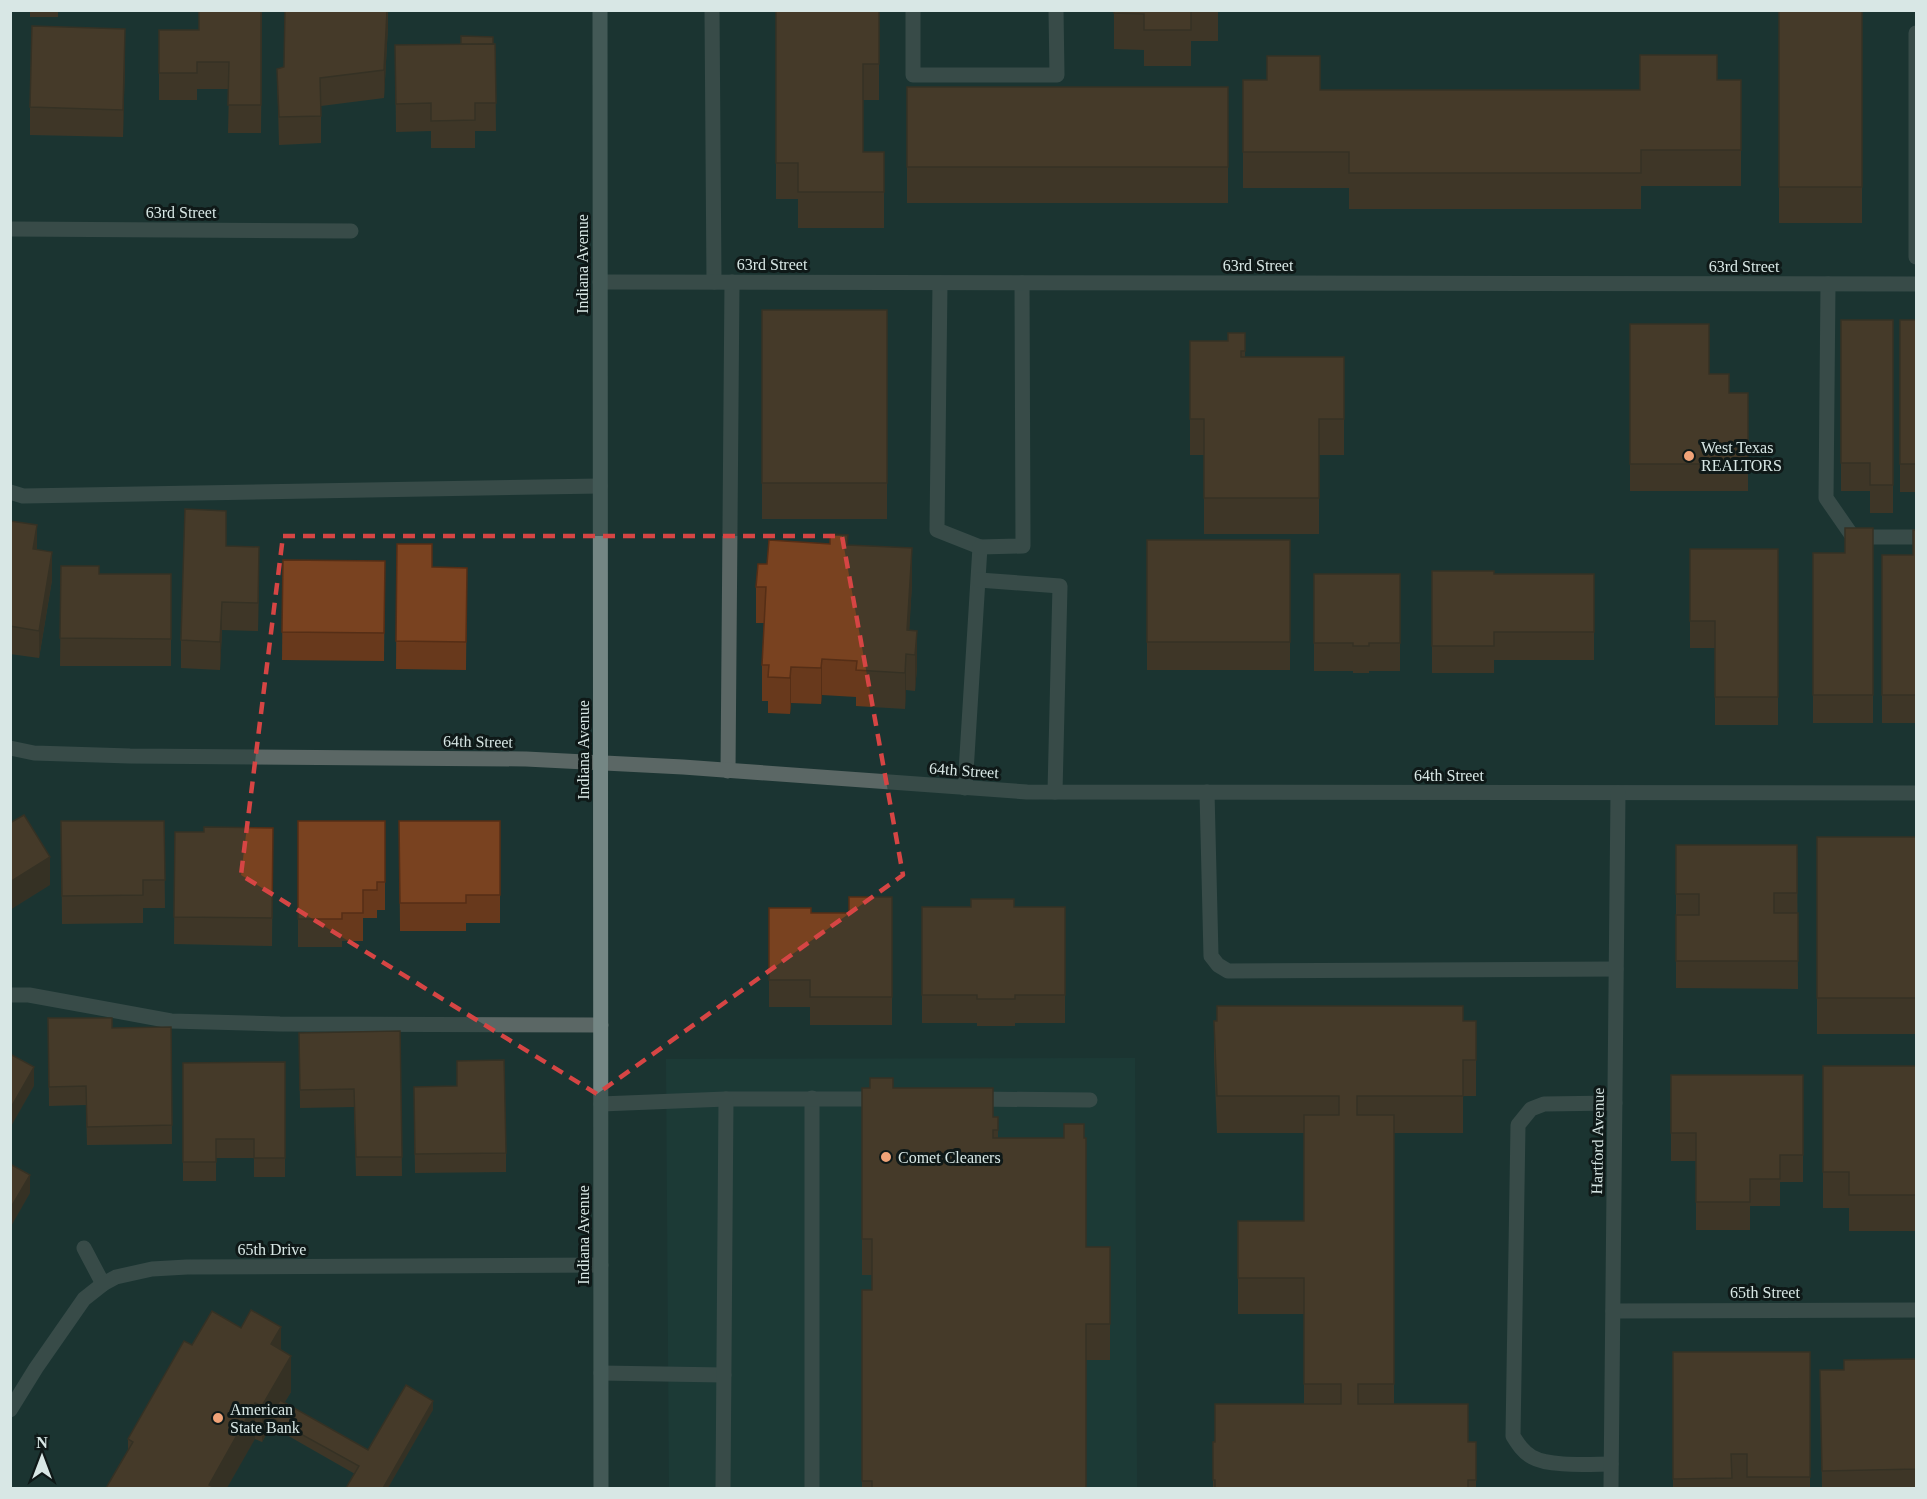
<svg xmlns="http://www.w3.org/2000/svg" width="1927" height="1499" font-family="Georgia,serif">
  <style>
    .built { fill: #1e403d }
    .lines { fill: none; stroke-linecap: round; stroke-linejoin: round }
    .lane { stroke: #5b6765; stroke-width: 15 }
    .street { stroke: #5b6765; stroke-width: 15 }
    .secondary { stroke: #748684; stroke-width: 15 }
    .wall { fill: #68391c }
    .shaded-wall { fill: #552e16 }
    .building { fill: #794220; stroke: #552e16; stroke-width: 1.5 }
    .marked { fill: none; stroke: #d64544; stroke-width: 4.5; stroke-dasharray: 12 8; stroke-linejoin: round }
    .poi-dot { fill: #f0a378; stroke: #0f1918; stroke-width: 2 }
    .labels { text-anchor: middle; stroke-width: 6; stroke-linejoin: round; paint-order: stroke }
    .street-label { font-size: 16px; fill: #d8e7e5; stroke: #0f1918 }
    .poi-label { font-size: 16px; fill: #d8e7e5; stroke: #0f1918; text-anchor: start }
  </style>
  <rect width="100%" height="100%" fill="#1b3432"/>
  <path class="built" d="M 1135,1058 L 1137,1488 L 669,1488 L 666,1059 Z"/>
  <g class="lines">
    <g class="lane">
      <path d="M 712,10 L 714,282"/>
      <path d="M 913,10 L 913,75 L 1057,75 L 1056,10"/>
      <path d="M 1916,33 L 1916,257"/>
      <path d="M 940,283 L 937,530 L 980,547 L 965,788"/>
      <path d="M 1828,284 L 1826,498 L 1853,537 L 1916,537"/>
      <path d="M 10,492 L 23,496 L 600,486"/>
      <path d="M 980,547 L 1023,546 L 1022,283"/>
      <path d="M 979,580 L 1060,586 L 1055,792"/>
      <path d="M 728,771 L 732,282"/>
      <path d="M 1207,792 L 1211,956 L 1218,965 L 1228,971 L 1616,969"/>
      <path d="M 10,995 L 29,995 L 171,1021 L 280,1024 L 601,1025"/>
      <path d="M 812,1098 L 812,1488"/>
      <path d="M 973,1099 L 1090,1100"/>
      <path d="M 601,1104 L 726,1099 L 883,1099"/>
      <path d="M 601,1373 L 724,1375"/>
      <path d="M 1611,1464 C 1591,1464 1549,1467 1532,1457 C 1523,1452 1518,1444 1513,1436 L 1518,1125 L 1531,1109 L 1544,1104 L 1615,1103"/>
      <path d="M 723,1488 L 726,1099"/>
    </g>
    <g class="street">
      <path d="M 10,229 L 351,231"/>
      <path d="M 600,282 L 1916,284"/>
      <path d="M 10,748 L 34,753 L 130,756 L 526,759 L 683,767 L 1027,792 L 1916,793"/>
      <path d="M 84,1248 L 103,1284"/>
      <path d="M 1613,1311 L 1916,1310"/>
      <path d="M 10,1410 L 36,1368 L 84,1299 L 103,1284 L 116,1277 L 152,1269 L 187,1267 L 601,1265"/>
      <path d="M 1611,1488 L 1618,793"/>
    </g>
    <path class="secondary" d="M 600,10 L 601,1488"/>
  </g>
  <g class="wall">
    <rect x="30" y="10" width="28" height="7"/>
    <path d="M 262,10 L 261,133 L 228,133 L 229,89 L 197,89 L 197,100 L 159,100 L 159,30 L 199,30 Z"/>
    <path d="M 388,10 L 388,26 L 384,98 L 321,106 L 321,143 L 279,145 L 277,69 L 284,67 Z"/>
    <path d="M 776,10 L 879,10 L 879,100 L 863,100 L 863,152 L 884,152 L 884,228 L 798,228 L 798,199 L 776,199 Z"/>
    <path d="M 1114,10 L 1218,10 L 1218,41 L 1191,41 L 1191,66 L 1144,66 L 1144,50 L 1114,49 Z"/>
    <rect x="1779" y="10" width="83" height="213"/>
    <path d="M 495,44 L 496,131 L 475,131 L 475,148 L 431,148 L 431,131 L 396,132 L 395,45 Z"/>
    <path d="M 125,57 L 123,137 L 30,135 L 30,107 Z"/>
    <path d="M 1243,80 L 1320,90 L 1640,90 L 1717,80 L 1741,80 L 1741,186 L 1641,186 L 1641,209 L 1349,209 L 1349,188 L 1243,188 Z"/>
    <rect x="907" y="87" width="321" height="116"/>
    <rect x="762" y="310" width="125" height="209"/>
    <path d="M 1841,320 L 1893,320 L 1893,513 L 1870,513 L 1870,491 L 1841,491 Z"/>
    <rect x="1900" y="320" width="17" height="172"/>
    <path d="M 1630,324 L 1709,374 L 1729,393 L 1748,393 L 1748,491 L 1630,491 Z"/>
    <path d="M 1245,333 L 1245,357 L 1344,357 L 1344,455 L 1319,455 L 1319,534 L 1204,534 L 1204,455 L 1190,455 L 1190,341 L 1228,341 Z"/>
    <path d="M 10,521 L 37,550 L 52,580 L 39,658 L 10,654 Z"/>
    <path d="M 1873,528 L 1873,723 L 1813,723 L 1813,553 L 1845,553 Z"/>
    <path d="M 1917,530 L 1917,723 L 1882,723 L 1882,555 L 1913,555 Z"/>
    <rect x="1147" y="540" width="143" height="130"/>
    <path d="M 397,544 L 432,567 L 467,568 L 466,670 L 396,669 Z"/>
    <path d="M 848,545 L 912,584 L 909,630 L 917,631 L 917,667 L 915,691 L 906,690 L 905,709 L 856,706 L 856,697 L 822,695 L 821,704 L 791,703 L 790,714 L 768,713 L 768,701 L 762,701 L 762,665 L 764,623 L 756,623 L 756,587 L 767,564 Z"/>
    <path d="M 226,546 L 259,575 L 258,631 L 222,630 L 220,670 L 181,668 L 181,640 Z"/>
    <path d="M 1690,549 L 1778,549 L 1778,725 L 1715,725 L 1715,648 L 1690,648 Z"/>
    <path d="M 283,560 L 385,561 L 384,661 L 282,660 Z"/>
    <path d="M 61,566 L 99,574 L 171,574 L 171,666 L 60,666 Z"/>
    <path d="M 1432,571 L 1494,574 L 1594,574 L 1594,660 L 1494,660 L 1494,673 L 1432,673 Z"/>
    <path d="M 1314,574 L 1400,574 L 1400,671 L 1369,671 L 1369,673 L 1353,673 L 1353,671 L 1314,671 Z"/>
    <path d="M 61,821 L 164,821 L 165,908 L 143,908 L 143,923 L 62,924 Z"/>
    <path d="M 298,821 L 385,821 L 385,910 L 377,910 L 377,918 L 363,918 L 363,941 L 342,941 L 342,947 L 298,947 Z"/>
    <path d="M 399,821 L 500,821 L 500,923 L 466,923 L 466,931 L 400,931 Z"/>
    <path d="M 273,828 L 272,946 L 174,944 L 175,832 L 204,832 Z"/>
    <rect x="1817" y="837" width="100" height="197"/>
    <path d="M 1676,845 L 1797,845 L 1798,989 L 1676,988 Z"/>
    <path d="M 892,897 L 892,1025 L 810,1025 L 810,1007 L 769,1007 L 769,908 L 811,913 L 849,913 Z"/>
    <path d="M 922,907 L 1065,907 L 1065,1023 L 1015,1023 L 1015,1026 L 977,1026 L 977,1023 L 922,1023 Z"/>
    <path d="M 48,1018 L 112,1028 L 171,1027 L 172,1144 L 87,1145 L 86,1105 L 49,1106 Z"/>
    <path d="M 1214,1021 L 1476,1021 L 1476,1096 L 1463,1096 L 1463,1133 L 1394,1133 L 1394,1404 L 1468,1442 L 1476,1442 L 1476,1488 L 1213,1488 L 1213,1442 L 1304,1404 L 1304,1314 L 1238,1314 L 1238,1221 L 1304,1221 L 1304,1133 L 1217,1133 L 1214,1057 Z"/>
    <path d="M 400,1031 L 402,1176 L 356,1176 L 354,1107 L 300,1108 L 299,1033 Z"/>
    <path d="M 285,1062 L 285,1177 L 254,1177 L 254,1158 L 216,1158 L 216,1181 L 183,1181 L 183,1063 Z"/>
    <path d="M 1823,1066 L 1917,1066 L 1917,1231 L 1849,1231 L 1849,1208 L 1823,1208 Z"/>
    <path d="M 1671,1075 L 1803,1075 L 1803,1182 L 1780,1182 L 1780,1206 L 1750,1206 L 1750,1230 L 1696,1230 L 1696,1161 L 1671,1161 Z"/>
    <path d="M 457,1086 L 506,1153 L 506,1172 L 415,1173 L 414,1106 Z"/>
    <path d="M 862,1088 L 893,1088 L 993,1117 L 998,1117 L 998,1138 L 1086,1247 L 1110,1247 L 1110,1360 L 1086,1360 L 1086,1488 L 862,1488 L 862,1290 L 872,1290 L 872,1275 L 862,1275 Z"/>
    <path d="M 192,1345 L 281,1350 L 291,1392 L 284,1402 L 368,1450 L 433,1410 L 355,1474 L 271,1426 L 262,1442 L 255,1439 L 128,1451 L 128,1439 Z"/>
    <rect x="1673" y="1352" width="137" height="136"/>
    <path d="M 1917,1359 L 1917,1488 L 1822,1488 L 1820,1370 L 1844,1370 Z"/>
  </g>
  <g class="shaded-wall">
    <path d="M 387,10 L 388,26 L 384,98 L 384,70 Z"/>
    <path d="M 125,29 L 125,57 L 123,137 L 123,110 Z"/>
    <path d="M 37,525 L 37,553 L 33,549 Z"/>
    <path d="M 259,547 L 259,575 L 258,631 L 258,603 Z"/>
    <path d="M 912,548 L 912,584 L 908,654 L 907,630 Z"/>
    <path d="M 52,552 L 52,580 L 39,658 L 39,631 Z"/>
    <path d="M 222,602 L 222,630 L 220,670 L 220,642 Z"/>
    <path d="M 917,631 L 917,667 L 915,691 L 915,655 Z"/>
    <path d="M 906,654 L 906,690 L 905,709 L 905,673 Z"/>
    <path d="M 822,659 L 822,695 L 821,704 L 821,668 Z"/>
    <path d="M 791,667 L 791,703 L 790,714 L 790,678 Z"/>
    <path d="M 50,857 L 50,885 L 10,910 L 10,882 Z"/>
    <path d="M 34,1067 L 34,1086 L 10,1128 L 10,1109 Z"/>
    <path d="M 30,1175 L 30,1193 L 10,1228 L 10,1209 Z"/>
    <path d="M 281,1327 L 281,1363 L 271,1344 Z"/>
    <path d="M 291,1356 L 291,1392 L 275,1419 L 270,1417 L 271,1426 L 262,1442 L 262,1406 Z"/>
    <path d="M 433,1401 L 433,1410 L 388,1488 L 383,1488 Z"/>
    <path d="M 255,1403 L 255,1439 L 227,1488 L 209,1488 L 209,1485 Z"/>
  </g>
  <g class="building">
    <path d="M 199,10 L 261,10 L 261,105 L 228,105 L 229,62 L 197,62 L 197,73 L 159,73 L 159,30 L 199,30 Z"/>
    <path d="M 285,10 L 387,10 L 384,70 L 320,78 L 321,116 L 279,117 L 277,69 L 284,67 Z"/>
    <path d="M 776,10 L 879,10 L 879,64 L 863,64 L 863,152 L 884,152 L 884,192 L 798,192 L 798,163 L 776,163 Z"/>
    <path d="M 1114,10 L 1191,10 L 1191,30 L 1144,30 L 1144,14 L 1114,13 Z"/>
    <rect x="1779" y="10" width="83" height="177"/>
    <path d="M 32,26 L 125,29 L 123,110 L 30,107 Z"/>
    <path d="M 461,36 L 493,37 L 493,44 L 461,44 Z"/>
    <path d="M 495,44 L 496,103 L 475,103 L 475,120 L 431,121 L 431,103 L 396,104 L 395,45 Z"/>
    <path d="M 1640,55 L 1717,55 L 1717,80 L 1741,80 L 1741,150 L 1641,150 L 1641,173 L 1349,173 L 1349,152 L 1243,152 L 1243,80 L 1267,80 L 1267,56 L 1320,56 L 1320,90 L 1640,90 Z"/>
    <rect x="907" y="87" width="321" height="80"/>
    <rect x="762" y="310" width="125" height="173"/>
    <path d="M 1841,320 L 1893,320 L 1893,485 L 1870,485 L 1870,463 L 1841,463 Z"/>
    <rect x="1900" y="320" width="17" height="144"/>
    <path d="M 1630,324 L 1709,324 L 1709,374 L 1729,374 L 1729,393 L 1748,393 L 1748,464 L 1630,464 Z"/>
    <path d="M 1228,333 L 1245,333 L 1245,351 L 1241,351 L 1241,357 L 1344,357 L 1344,419 L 1319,419 L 1319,498 L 1204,498 L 1204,419 L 1190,419 L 1190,341 L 1228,341 Z"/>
    <path d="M 185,509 L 226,511 L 226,546 L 259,547 L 258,603 L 222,602 L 220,642 L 181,640 Z"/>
    <path d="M 10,521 L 37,525 L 33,549 L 52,552 L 39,631 L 10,626 Z"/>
    <path d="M 1845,528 L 1873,528 L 1873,695 L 1813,695 L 1813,553 L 1845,553 Z"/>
    <path d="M 1913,530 L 1917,530 L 1917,695 L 1882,695 L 1882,555 L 1913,555 Z"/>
    <path d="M 830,534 L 848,535 L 847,545 L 912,548 L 907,630 L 917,631 L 915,655 L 906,654 L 905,673 L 856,670 L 857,661 L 822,659 L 821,668 L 791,667 L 790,678 L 768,677 L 769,665 L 762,665 L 766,587 L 756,587 L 758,564 L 767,564 L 769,540 L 830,544 Z"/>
    <rect x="1147" y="540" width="143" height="102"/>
    <path d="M 397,544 L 432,544 L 432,567 L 467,568 L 466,642 L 396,641 Z"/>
    <path d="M 1690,549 L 1778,549 L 1778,697 L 1715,697 L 1715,621 L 1690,621 Z"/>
    <path d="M 283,560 L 385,561 L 384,633 L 282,632 Z"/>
    <path d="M 61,566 L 99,566 L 99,574 L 171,574 L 171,639 L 60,638 Z"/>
    <path d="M 1432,571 L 1494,571 L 1494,574 L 1594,574 L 1594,632 L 1494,632 L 1494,646 L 1432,646 Z"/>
    <path d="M 1314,574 L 1400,574 L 1400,643 L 1369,643 L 1369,646 L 1353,646 L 1353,643 L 1314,643 Z"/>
    <path d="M 24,815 L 50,857 L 10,882 L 10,823 Z"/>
    <path d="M 61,821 L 164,821 L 165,880 L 143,880 L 143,895 L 62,896 Z"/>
    <path d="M 298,821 L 385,821 L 385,882 L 377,882 L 377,890 L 363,890 L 363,913 L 342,913 L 342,919 L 298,919 Z"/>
    <path d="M 399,821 L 500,821 L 500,895 L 466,895 L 466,903 L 400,903 Z"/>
    <path d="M 204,827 L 273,828 L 272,918 L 174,917 L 175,832 L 204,832 Z"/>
    <rect x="1817" y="837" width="100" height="161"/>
    <path d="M 1676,845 L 1797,845 L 1797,893 L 1774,893 L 1774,913 L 1798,913 L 1798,961 L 1676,961 L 1676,915 L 1699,915 L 1699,894 L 1676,894 Z"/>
    <path d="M 849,897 L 892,897 L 892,997 L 810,997 L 810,980 L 769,980 L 769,908 L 811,908 L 811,913 L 849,913 Z"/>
    <path d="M 971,899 L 1014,899 L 1014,907 L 1065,907 L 1065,995 L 1015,995 L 1015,999 L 977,999 L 977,995 L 922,995 L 922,907 L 971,907 Z"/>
    <path d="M 1217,1006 L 1463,1006 L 1463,1021 L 1476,1021 L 1476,1060 L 1463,1060 L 1463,1096 L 1357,1096 L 1357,1115 L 1394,1115 L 1394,1384 L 1358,1384 L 1358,1404 L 1468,1404 L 1468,1442 L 1476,1442 L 1476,1480 L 1468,1480 L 1468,1488 L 1215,1488 L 1215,1480 L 1213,1480 L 1213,1442 L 1215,1442 L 1215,1404 L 1341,1404 L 1341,1384 L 1304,1384 L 1304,1278 L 1238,1278 L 1238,1221 L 1304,1221 L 1304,1115 L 1339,1115 L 1339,1096 L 1217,1096 L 1214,1021 L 1217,1021 Z"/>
    <path d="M 48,1018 L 112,1018 L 112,1028 L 171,1027 L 172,1125 L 87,1127 L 86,1086 L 49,1087 Z"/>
    <path d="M 400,1031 L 402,1157 L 356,1157 L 354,1089 L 300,1090 L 299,1033 Z"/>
    <path d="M 10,1054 L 34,1067 L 10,1109 Z"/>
    <path d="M 504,1060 L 506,1153 L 415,1154 L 414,1087 L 457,1086 L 457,1061 Z"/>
    <path d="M 285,1062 L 285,1158 L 254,1158 L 254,1139 L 216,1139 L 216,1162 L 183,1162 L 183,1063 Z"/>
    <path d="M 1823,1066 L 1917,1066 L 1917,1195 L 1849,1195 L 1849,1172 L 1823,1172 Z"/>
    <path d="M 1671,1075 L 1803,1075 L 1803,1155 L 1780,1155 L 1780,1179 L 1750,1179 L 1750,1202 L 1696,1202 L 1696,1133 L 1671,1133 Z"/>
    <path d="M 870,1078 L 893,1078 L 893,1088 L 993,1088 L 993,1117 L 998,1117 L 998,1130 L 993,1130 L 993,1138 L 1064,1138 L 1064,1124 L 1084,1124 L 1084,1138 L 1086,1138 L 1086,1247 L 1110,1247 L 1110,1324 L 1086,1324 L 1086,1488 L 872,1488 L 872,1481 L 862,1481 L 862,1290 L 872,1290 L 872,1239 L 862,1239 L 862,1088 L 870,1088 Z"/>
    <path d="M 10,1164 L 30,1175 L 10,1209 Z"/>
    <path d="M 251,1310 L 281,1327 L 271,1344 L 291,1356 L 262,1406 L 255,1403 L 209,1485 L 216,1488 L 106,1488 L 133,1442 L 128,1439 L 184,1341 L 192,1345 L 212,1311 L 241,1328 Z"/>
    <path d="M 1673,1352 L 1810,1352 L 1810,1477 L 1747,1477 L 1747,1454 L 1731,1454 L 1732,1478 L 1673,1479 Z"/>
    <path d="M 1917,1359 L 1917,1469 L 1822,1471 L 1820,1370 L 1844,1370 L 1844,1360 Z"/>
    <path d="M 406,1385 L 433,1401 L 383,1488 L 346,1488 L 359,1466 L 270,1417 L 280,1400 L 368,1450 Z"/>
  </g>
  <path d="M0 0H1927V1499H0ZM 283,536 L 842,536 L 903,875 L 597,1094 L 241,875 Z" fill="#1b3432" fill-opacity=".55" fill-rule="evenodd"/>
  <path class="marked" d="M 283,536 L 842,536 L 903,875 L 597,1094 L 241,875 Z"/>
  <g class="poi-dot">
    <circle cx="1689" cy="456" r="6"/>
    <circle cx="886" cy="1157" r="6"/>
    <circle cx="218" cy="1418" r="6"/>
  </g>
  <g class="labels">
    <g class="street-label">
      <text x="181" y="218">63rd Street</text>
      <text transform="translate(582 264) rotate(-90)" y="6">Indiana Avenue</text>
      <text x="772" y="270">63rd Street</text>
      <text x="1258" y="271">63rd Street</text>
      <text x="1744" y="272">63rd Street</text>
      <text transform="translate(478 741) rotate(1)" y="6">64th Street</text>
      <text transform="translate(583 750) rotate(-90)" y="6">Indiana Avenue</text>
      <text transform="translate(964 770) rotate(4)" y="6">64th Street</text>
      <text x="1449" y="781">64th Street</text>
      <text transform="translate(1597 1141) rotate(-89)" y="6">Hartford Avenue</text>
      <text transform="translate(583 1235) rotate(-90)" y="6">Indiana Avenue</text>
      <text x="272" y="1255">65th Drive</text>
      <text x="1765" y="1298">65th Street</text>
    </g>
    <g class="poi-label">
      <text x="1701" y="453">West Texas<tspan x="1701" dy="18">REALTORS</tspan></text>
      <text x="898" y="1163">Comet Cleaners</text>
      <text x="230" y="1415">American<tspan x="230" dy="18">State Bank</tspan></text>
    </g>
  </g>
  <rect width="1927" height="1499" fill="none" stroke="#d8e7e5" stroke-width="24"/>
  <g transform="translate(42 1457)" stroke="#0f1918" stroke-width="4.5" paint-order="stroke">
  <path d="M0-4.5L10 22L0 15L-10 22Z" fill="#d8e7e5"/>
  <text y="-9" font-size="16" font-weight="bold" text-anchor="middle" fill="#d8e7e5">N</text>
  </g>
</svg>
